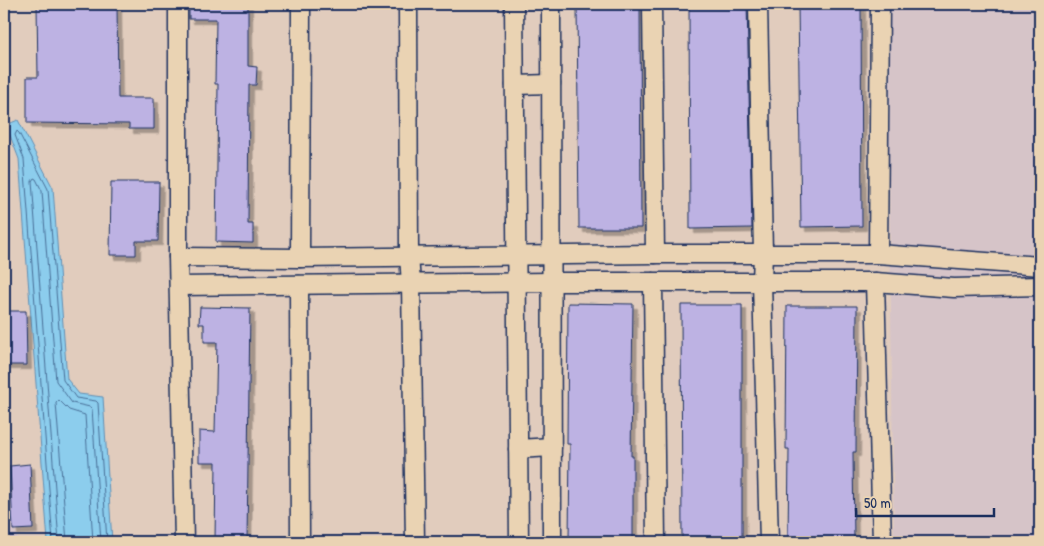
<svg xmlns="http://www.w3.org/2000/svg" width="1044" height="546" font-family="'Patrick Hand',sans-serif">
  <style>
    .built { fill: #d6c4c8 }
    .water { fill: #8ccded; stroke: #5f8eb4 }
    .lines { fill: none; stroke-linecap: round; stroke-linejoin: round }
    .shore { stroke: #486e97; stroke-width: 1 }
    .building { fill: #bdb2e3; stroke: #1b2f5e; filter: url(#shadow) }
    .minor-casing { stroke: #1b2f5e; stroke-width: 21 }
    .minor { stroke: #ead3b3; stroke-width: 18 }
  </style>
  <defs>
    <filter id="shadow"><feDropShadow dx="4.5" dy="4.5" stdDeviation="0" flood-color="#0004"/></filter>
  </defs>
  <rect width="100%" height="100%" fill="#e1ccbd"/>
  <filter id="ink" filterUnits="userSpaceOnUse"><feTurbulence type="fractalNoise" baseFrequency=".02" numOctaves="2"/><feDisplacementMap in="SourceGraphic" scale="10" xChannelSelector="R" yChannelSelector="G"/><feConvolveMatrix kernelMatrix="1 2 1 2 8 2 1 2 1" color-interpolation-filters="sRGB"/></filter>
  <g filter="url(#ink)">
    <g class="built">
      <path d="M 887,4 L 1040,4 L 1040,542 L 894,542 Z"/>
      <path d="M 4,457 L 18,542 L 4,542 Z"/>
    </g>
    <path class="water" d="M 18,120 L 53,188 L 67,379 L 79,394 L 103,397 L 112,542 L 48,542 L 19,159 L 6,125 Z"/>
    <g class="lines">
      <g class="shore">
        <path d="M 53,542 L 24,159 L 15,135 L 17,131 L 19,133 L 48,189 L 63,380 L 76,398 L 96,401 L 98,403 L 107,542"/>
        <path d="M 59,542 L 32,181 L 34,178 L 36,179 L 42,191 L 56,381 L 72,403 L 90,407 L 92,409 L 101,542"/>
        <path d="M 67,542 L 56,403 L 59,400 L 69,410 L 85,415 L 93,542"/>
      </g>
    </g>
    <g class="building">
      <path d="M 37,4 L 117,4 L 118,98 L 154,98 L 154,129 L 129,129 L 129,124 L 27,123 L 27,77 L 38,77 Z"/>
      <path d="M 189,4 L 248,4 L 248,66 L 257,67 L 256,85 L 249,85 L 248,224 L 253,224 L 253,243 L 216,242 L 218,84 L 215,84 L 216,19 L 189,19 Z"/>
      <path d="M 577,4 L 640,4 L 641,228 L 579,228 Z"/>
      <path d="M 689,4 L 747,4 L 752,228 L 690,229 Z"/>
      <path d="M 798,4 L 861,4 L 862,226 L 801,227 Z"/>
      <path d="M 111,182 L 159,182 L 158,241 L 136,241 L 136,255 L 110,255 Z"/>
      <path d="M 568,303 L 633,304 L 631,456 L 633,456 L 633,542 L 569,542 L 570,444 L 567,444 Z"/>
      <path d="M 681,305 L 742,305 L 742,542 L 682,542 Z"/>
      <path d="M 787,306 L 857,306 L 856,452 L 853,452 L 854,542 L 788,542 L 789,449 L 786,449 Z"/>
      <path d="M 200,307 L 250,308 L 247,542 L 215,542 L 216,462 L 199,462 L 199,431 L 215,432 L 217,342 L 204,342 L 204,324 L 199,324 Z"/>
      <path d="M 4,311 L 26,311 L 27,365 L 4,365 Z"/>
      <path d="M 30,464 L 33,529 L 13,530 L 10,466 Z"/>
    </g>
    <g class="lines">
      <g class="minor-casing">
        <g id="minor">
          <path d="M 178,4 L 178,257 L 184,542"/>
          <path d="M 408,4 L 409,256 L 411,283 L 415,542"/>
          <path d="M 514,4 L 519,542"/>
          <path d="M 551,4 L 552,542"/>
          <path d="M 652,4 L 655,254"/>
          <path d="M 758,4 L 763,253 L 762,282 L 769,542"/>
          <path d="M 515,85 L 551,84"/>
          <path d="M 878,254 L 880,4"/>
          <path d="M 178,257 L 300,258 L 655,254 L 878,254 L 1040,266"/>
          <path d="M 300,258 L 301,4"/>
          <path d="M 653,282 L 656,542"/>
          <path d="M 875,282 L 882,542"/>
          <path d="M 299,285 L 300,542"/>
          <path d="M 180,286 L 552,282 L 875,282 L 954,288 L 1040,286"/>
          <path d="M 518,449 L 552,447"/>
        </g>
      </g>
      <use href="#minor" class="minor"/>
    </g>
  </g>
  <rect width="1044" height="546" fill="none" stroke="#ead3b3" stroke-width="20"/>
  <rect x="10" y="10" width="1024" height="526" fill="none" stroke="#1b2f5e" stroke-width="2" filter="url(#ink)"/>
  <path d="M856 508v8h138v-8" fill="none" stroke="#1b2f5e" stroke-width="2.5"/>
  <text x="864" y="508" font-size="15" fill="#1b2f5e" stroke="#ead3b3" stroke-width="4" paint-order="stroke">50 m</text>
</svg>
